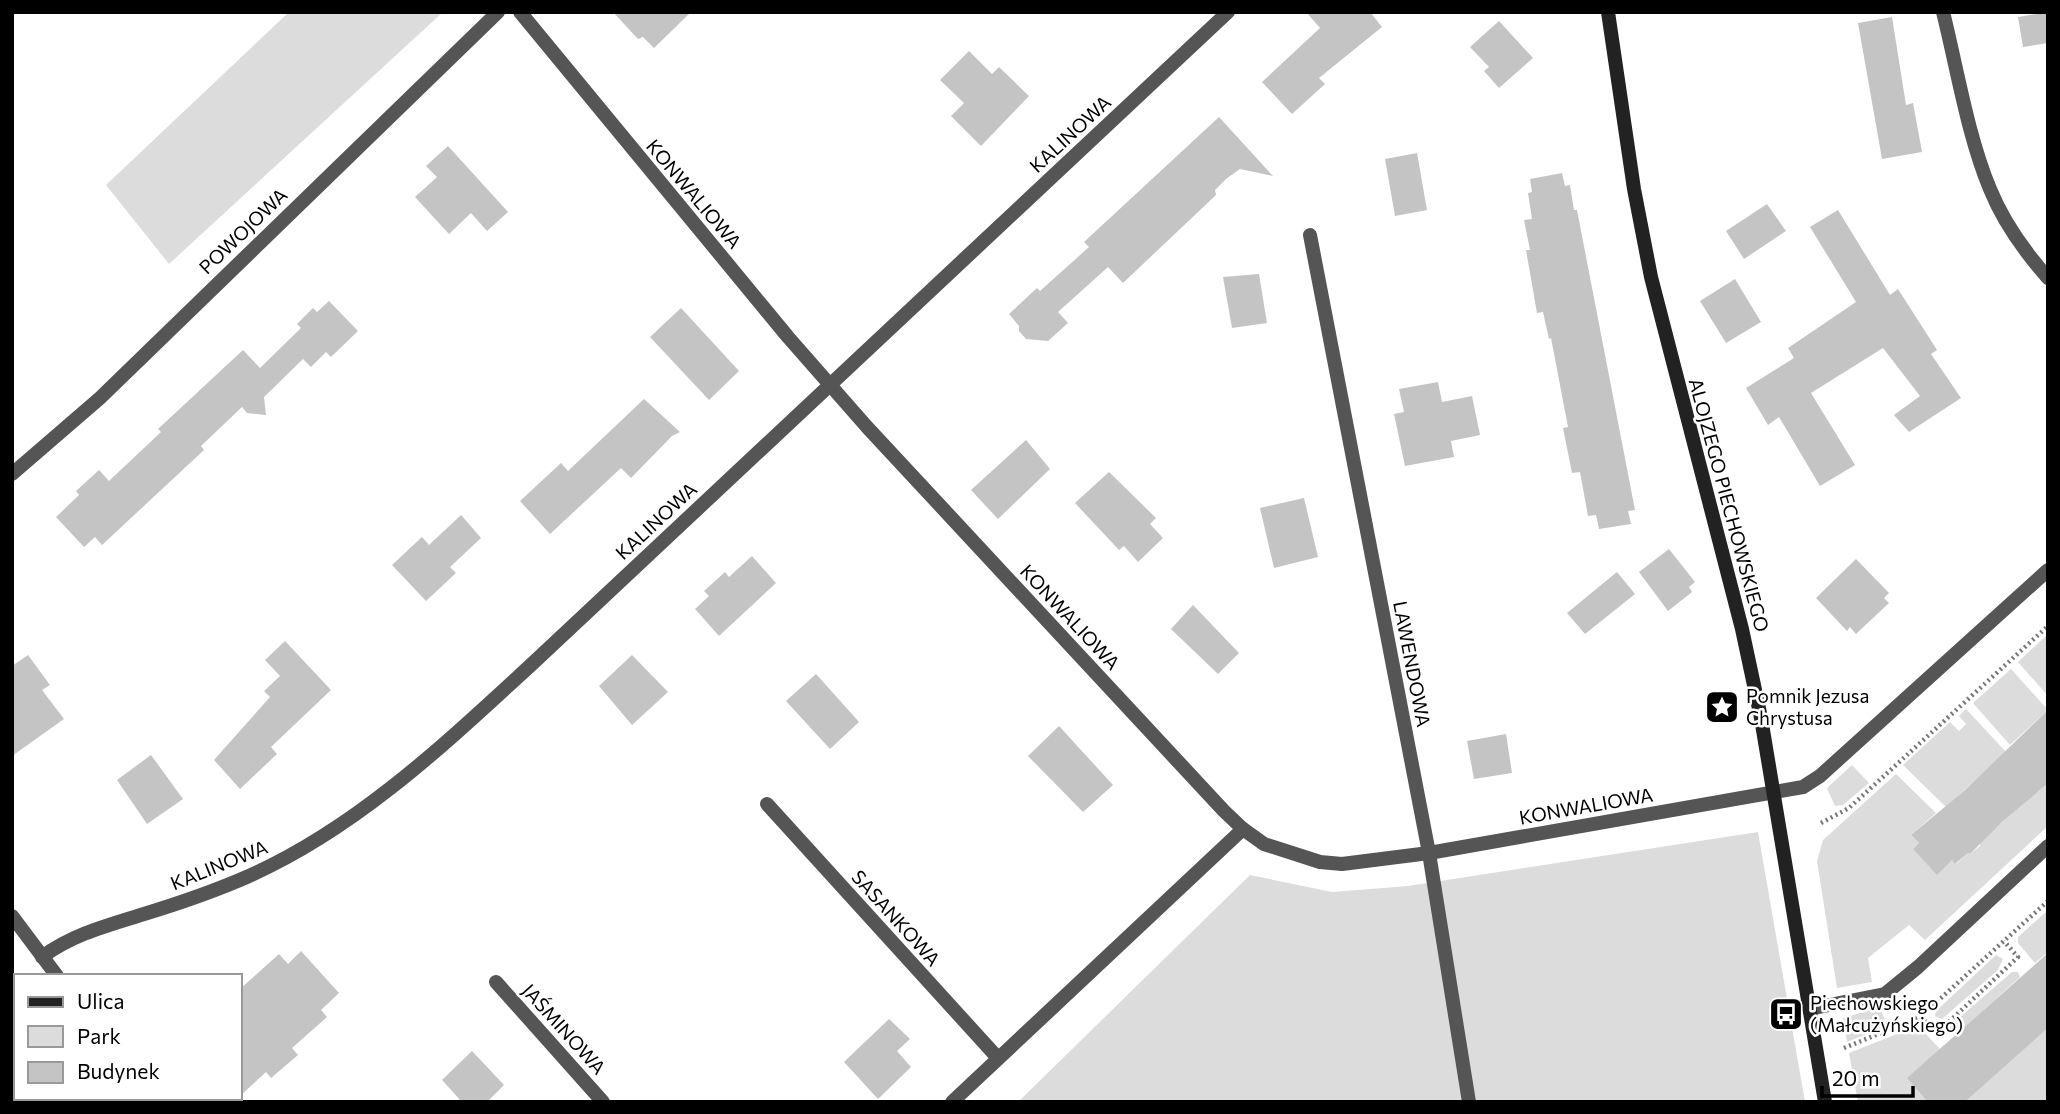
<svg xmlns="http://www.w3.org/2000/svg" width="2060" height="1114" font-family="Commissioner,sans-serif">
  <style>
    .green { fill: #dcdcdc }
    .building { fill: #c4c4c4 }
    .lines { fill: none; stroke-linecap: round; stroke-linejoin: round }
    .path { stroke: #777; stroke-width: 4.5; stroke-dasharray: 2 3.5; stroke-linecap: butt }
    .lane { stroke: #555; stroke-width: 14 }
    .street { stroke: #555; stroke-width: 14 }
    .secondary { stroke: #222; stroke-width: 14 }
    .labels { text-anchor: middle; stroke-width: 5; stroke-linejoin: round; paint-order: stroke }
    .street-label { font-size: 19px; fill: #000; stroke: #fff }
    .poi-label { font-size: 19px; fill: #000; stroke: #fff; text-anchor: start }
  </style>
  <rect width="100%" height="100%" fill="#fff"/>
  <g class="green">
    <path d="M 289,12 L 443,12 L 169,264 L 106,185 Z"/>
    <path d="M 2048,634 L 2048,696 L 2018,662 Z"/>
    <path d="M 2011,669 L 2048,710 L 2010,745 L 1973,703 Z"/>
    <path d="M 1966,709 L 2006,752 L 1946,807 L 1903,765 L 1950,722 L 1959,731 L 1966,724 L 1959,716 Z"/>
    <path d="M 1852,765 L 1869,783 L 1843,805 L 1835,806 L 1827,788 Z"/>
    <path d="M 1896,774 L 1936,813 L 1911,835 L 1919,843 L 1913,849 L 1937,874 L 1952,860 L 1956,864 L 1968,853 L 1971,853 L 1980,846 L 1980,842 L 2035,792 C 2041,791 2046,785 2048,780 L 2048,826 L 1925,940 L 1909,925 L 1868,958 L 1872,982 L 1837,988 L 1817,861 L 1823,840 Z"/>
    <path d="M 1758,832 L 1805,1102 L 1018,1102 L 1250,875 L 1332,892 L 1408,886 Z"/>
    <path d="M 2048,910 L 2048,952 L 2035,963 L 2018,943 L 2018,937 Z"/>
    <path d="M 1996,955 L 2003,959 L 1998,970 L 1942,1019 L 1935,1016 L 1936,1011 Z"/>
    <path d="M 2012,972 L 2018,972 L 2020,977 L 1955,1036 L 1950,1030 L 1951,1025 Z"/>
    <path d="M 1880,1007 L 1887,1026 L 1847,1042 L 1843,1018 Z"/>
    <path d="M 1915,1027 L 1923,1031 L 1940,1049 L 1928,1102 L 1858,1102 L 1849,1053 Z"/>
    <path d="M 2048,1028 L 2048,1102 L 1965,1102 Z"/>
  </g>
  <g class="building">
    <path d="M 613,12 L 691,12 L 654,48 L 643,37 L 638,39 Z"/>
    <path d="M 1306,12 L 1370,12 L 1382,27 L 1319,78 L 1325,84 L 1292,114 L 1262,82 L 1320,28 Z"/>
    <path d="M 2048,12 L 2048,43 L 2023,47 L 2018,17 Z"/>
    <path d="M 1892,17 L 1906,105 L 1913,103 L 1922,152 L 1882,159 L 1858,23 Z"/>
    <path d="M 1499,21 L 1533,58 L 1499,88 L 1484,71 L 1489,67 L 1470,47 Z"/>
    <path d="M 969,51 L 992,74 L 999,67 L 1029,96 L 981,146 L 951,116 L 964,103 L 940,80 Z"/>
    <path d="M 1219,117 L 1273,176 L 1240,169 L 1226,179 L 1215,190 L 1216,195 L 1123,283 L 1108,267 L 1058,312 L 1068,323 L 1048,341 L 1026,339 L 1019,331 L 1019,326 L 1009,314 L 1037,288 L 1040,291 L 1089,247 L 1084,242 Z"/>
    <path d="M 448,146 L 508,212 L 487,231 L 471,213 L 449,234 L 415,197 L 437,177 L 426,166 Z"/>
    <path d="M 1417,153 L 1427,210 L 1395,216 L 1385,159 Z"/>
    <path d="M 1562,173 L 1565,186 L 1570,185 L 1574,210 L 1577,210 L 1635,510 L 1628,511 L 1631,524 L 1599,529 L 1596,515 L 1588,516 L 1580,472 L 1572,473 L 1563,428 L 1568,427 L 1551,338 L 1549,339 L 1543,312 L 1537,313 L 1526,250 L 1530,250 L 1524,220 L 1532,219 L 1528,193 L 1532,192 L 1530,179 Z"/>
    <path d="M 1767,204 L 1786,231 L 1744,259 L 1726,231 Z"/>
    <path d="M 1838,210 L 1890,295 L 1898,289 L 1937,350 L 1931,354 L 1961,398 L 1909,432 L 1894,415 L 1920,396 L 1883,348 L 1811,393 L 1855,465 L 1820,486 L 1779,417 L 1768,425 L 1746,388 L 1794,358 L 1788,348 L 1856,302 L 1810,227 Z"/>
    <path d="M 1259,274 L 1267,323 L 1232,328 L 1223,277 Z"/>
    <path d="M 1735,279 L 1761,322 L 1726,343 L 1700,301 Z"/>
    <path d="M 329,301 L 358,331 L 331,357 L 326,352 L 311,367 L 303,359 L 264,397 L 266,415 L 247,413 L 242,407 L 201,446 L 204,450 L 102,545 L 95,537 L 84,547 L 56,517 L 79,495 L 76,491 L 99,470 L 109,481 L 161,432 L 158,429 L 243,350 L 260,368 L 301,328 L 297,324 L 313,308 L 317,312 Z"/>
    <path d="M 681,308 L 739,371 L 709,400 L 650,337 Z"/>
    <path d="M 1438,382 L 1442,402 L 1472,396 L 1480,435 L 1451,441 L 1454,457 L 1405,466 L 1394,414 L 1404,412 L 1399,389 Z"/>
    <path d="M 644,399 L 680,432 L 672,436 L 631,478 L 621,468 L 550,534 L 520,501 L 561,463 L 568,471 Z"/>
    <path d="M 1026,440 L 1050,469 L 998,519 L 971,490 Z"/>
    <path d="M 1109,472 L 1156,518 L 1150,524 L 1163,538 L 1138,562 L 1124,546 L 1119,550 L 1075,503 Z"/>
    <path d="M 1304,498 L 1318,557 L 1274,568 L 1260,508 Z"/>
    <path d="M 461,515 L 481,538 L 450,567 L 456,573 L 426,601 L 392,565 L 422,537 L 429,545 Z"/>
    <path d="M 1669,549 L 1695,582 L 1689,587 L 1692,592 L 1668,611 L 1639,572 Z"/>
    <path d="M 752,556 L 776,583 L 719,636 L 695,609 L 709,596 L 704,591 L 725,572 L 729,577 Z"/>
    <path d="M 1856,559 L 1889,593 L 1884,598 L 1889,603 L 1856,634 L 1850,627 L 1847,631 L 1816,598 Z"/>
    <path d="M 1617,572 L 1635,594 L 1585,634 L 1567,613 Z"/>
    <path d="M 1193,605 L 1239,653 L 1218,674 L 1171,629 Z"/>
    <path d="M 285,641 L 331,690 L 271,747 L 277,754 L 240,789 L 214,760 L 270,697 L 264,691 L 280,676 L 265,660 Z"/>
    <path d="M 28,655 L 50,685 L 42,690 L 64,719 L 12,756 L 12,666 Z"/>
    <path d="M 632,655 L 668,692 L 632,725 L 599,686 Z"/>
    <path d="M 816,674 L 859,722 L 830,749 L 786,701 Z"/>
    <path d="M 2048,710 L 2047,784 L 2003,821 L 1971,853 L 1968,853 L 1955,864 L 1952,860 L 1937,875 L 1913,849 L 1919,843 L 1911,835 L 1964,791 Z"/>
    <path d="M 1059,726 L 1113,785 L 1083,812 L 1028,756 Z"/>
    <path d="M 1506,734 L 1512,773 L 1474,779 L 1467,741 Z"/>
    <path d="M 151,755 L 183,799 L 147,824 L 117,780 Z"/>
    <path d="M 301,951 L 339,993 L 321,1010 L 327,1017 L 292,1048 L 298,1055 L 271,1078 L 266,1072 L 240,1096 L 240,989 L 279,954 L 288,964 Z"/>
    <path d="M 2048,953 L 2048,1028 L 1965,1102 L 1928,1102 L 1907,1078 Z"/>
    <path d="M 889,1019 L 910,1039 L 897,1051 L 911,1067 L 878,1099 L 844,1062 Z"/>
    <path d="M 472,1051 L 504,1085 L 487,1102 L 462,1102 L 442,1080 Z"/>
  </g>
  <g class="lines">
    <g class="path">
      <path d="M 1821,823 L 1849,808 L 2048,626"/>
      <path d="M 1920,1017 L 1938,1032 L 2018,957 L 2004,941"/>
      <path d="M 1844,1048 L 1920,1017 L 2048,901"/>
      <path d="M 23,1102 L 27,1098"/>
    </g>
    <path class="lane" d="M 1809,1009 L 1885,994 L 1918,967 L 2048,846"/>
    <g class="street">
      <path d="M 520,12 L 788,337 L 867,427 L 1224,811 L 1243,829 L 1264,844 L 1320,862 L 1342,864 L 1429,853 L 1803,787 L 1820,776 L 2048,570"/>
      <path d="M 1943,12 C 1957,68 1968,137 1990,189 C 2003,221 2025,252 2048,278"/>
      <path d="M 1310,235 L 1429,853 L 1469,1102"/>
      <path d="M 12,474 L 100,398 L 498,12"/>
      <path d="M 767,804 L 997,1057"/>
      <path d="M 12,916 L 57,976"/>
      <path d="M 42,957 C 73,934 109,925 144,914 C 180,903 215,891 249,876 C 357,828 446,743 532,664 L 1228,12"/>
      <path d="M 496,982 L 603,1102"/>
      <path d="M 161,1098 L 165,1102"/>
      <path d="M 952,1102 L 1243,829"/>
    </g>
    <path class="secondary" d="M 1608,12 L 1634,189 L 1651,277 L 1742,629 L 1761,718 L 1825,1102"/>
  </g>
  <defs>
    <g id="sight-square" transform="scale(1.75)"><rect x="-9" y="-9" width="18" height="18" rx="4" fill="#000" stroke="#fff"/><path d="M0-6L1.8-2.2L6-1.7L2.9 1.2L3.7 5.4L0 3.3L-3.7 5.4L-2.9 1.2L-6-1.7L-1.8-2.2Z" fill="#fff"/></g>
    <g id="bus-square" transform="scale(1.75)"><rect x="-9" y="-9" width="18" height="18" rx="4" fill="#000" stroke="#fff"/><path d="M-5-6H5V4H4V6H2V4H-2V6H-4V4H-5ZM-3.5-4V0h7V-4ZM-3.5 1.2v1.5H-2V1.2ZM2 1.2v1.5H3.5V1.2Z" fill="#fff"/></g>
  </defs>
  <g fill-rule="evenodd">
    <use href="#sight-square" x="1722" y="707"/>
    <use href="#bus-square" x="1786" y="1014"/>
  </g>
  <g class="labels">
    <g class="street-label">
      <text transform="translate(1070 134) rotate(-43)" y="7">KALINOWA</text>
      <text transform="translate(694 194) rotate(50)" y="7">KONWALIOWA</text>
      <text transform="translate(243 231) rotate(-44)" y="7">POWOJOWA</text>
      <text transform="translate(1729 505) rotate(75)" y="7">ALOJZEGO PIECHOWSKIEGO</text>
      <text transform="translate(656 521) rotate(-43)" y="7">KALINOWA</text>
      <text transform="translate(1070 617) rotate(47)" y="7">KONWALIOWA</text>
      <text transform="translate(1412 664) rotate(79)" y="7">LAWENDOWA</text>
      <text transform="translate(1586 806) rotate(-10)" y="7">KONWALIOWA</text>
      <text transform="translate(219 865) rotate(-22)" y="7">KALINOWA</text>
      <text transform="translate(896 918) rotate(48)" y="7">SASANKOWA</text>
      <text transform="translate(564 1029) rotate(48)" y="7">JAŚMINOWA</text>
    </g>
    <g class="poi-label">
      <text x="1746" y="703">Pomnik Jezusa<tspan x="1746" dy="22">Chrystusa</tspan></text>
      <text x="1810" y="1010">Piechowskiego<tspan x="1810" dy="22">(Małcużyńskiego)</tspan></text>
    </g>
  </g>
  <rect width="2060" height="1114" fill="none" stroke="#000000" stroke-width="28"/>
  <rect x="14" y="974" width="228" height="126" fill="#ffffff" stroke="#999999" stroke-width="2"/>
  <rect x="28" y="997" width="35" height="10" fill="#222222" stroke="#999999" stroke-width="2"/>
  <text x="77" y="1009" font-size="21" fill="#000000">Ulica</text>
  <rect x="28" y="1026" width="35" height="21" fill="#dcdcdc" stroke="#999999" stroke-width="2"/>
  <text x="77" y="1044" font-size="21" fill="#000000">Park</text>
  <rect x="28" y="1062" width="35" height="21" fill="#c4c4c4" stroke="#999999" stroke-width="2"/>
  <text x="77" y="1079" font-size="21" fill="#000000">Budynek</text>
  <path d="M1822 1086v10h91v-10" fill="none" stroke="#000000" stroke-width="3.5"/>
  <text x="1832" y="1086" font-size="21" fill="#000000" stroke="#ffffff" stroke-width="5" paint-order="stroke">20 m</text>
</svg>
